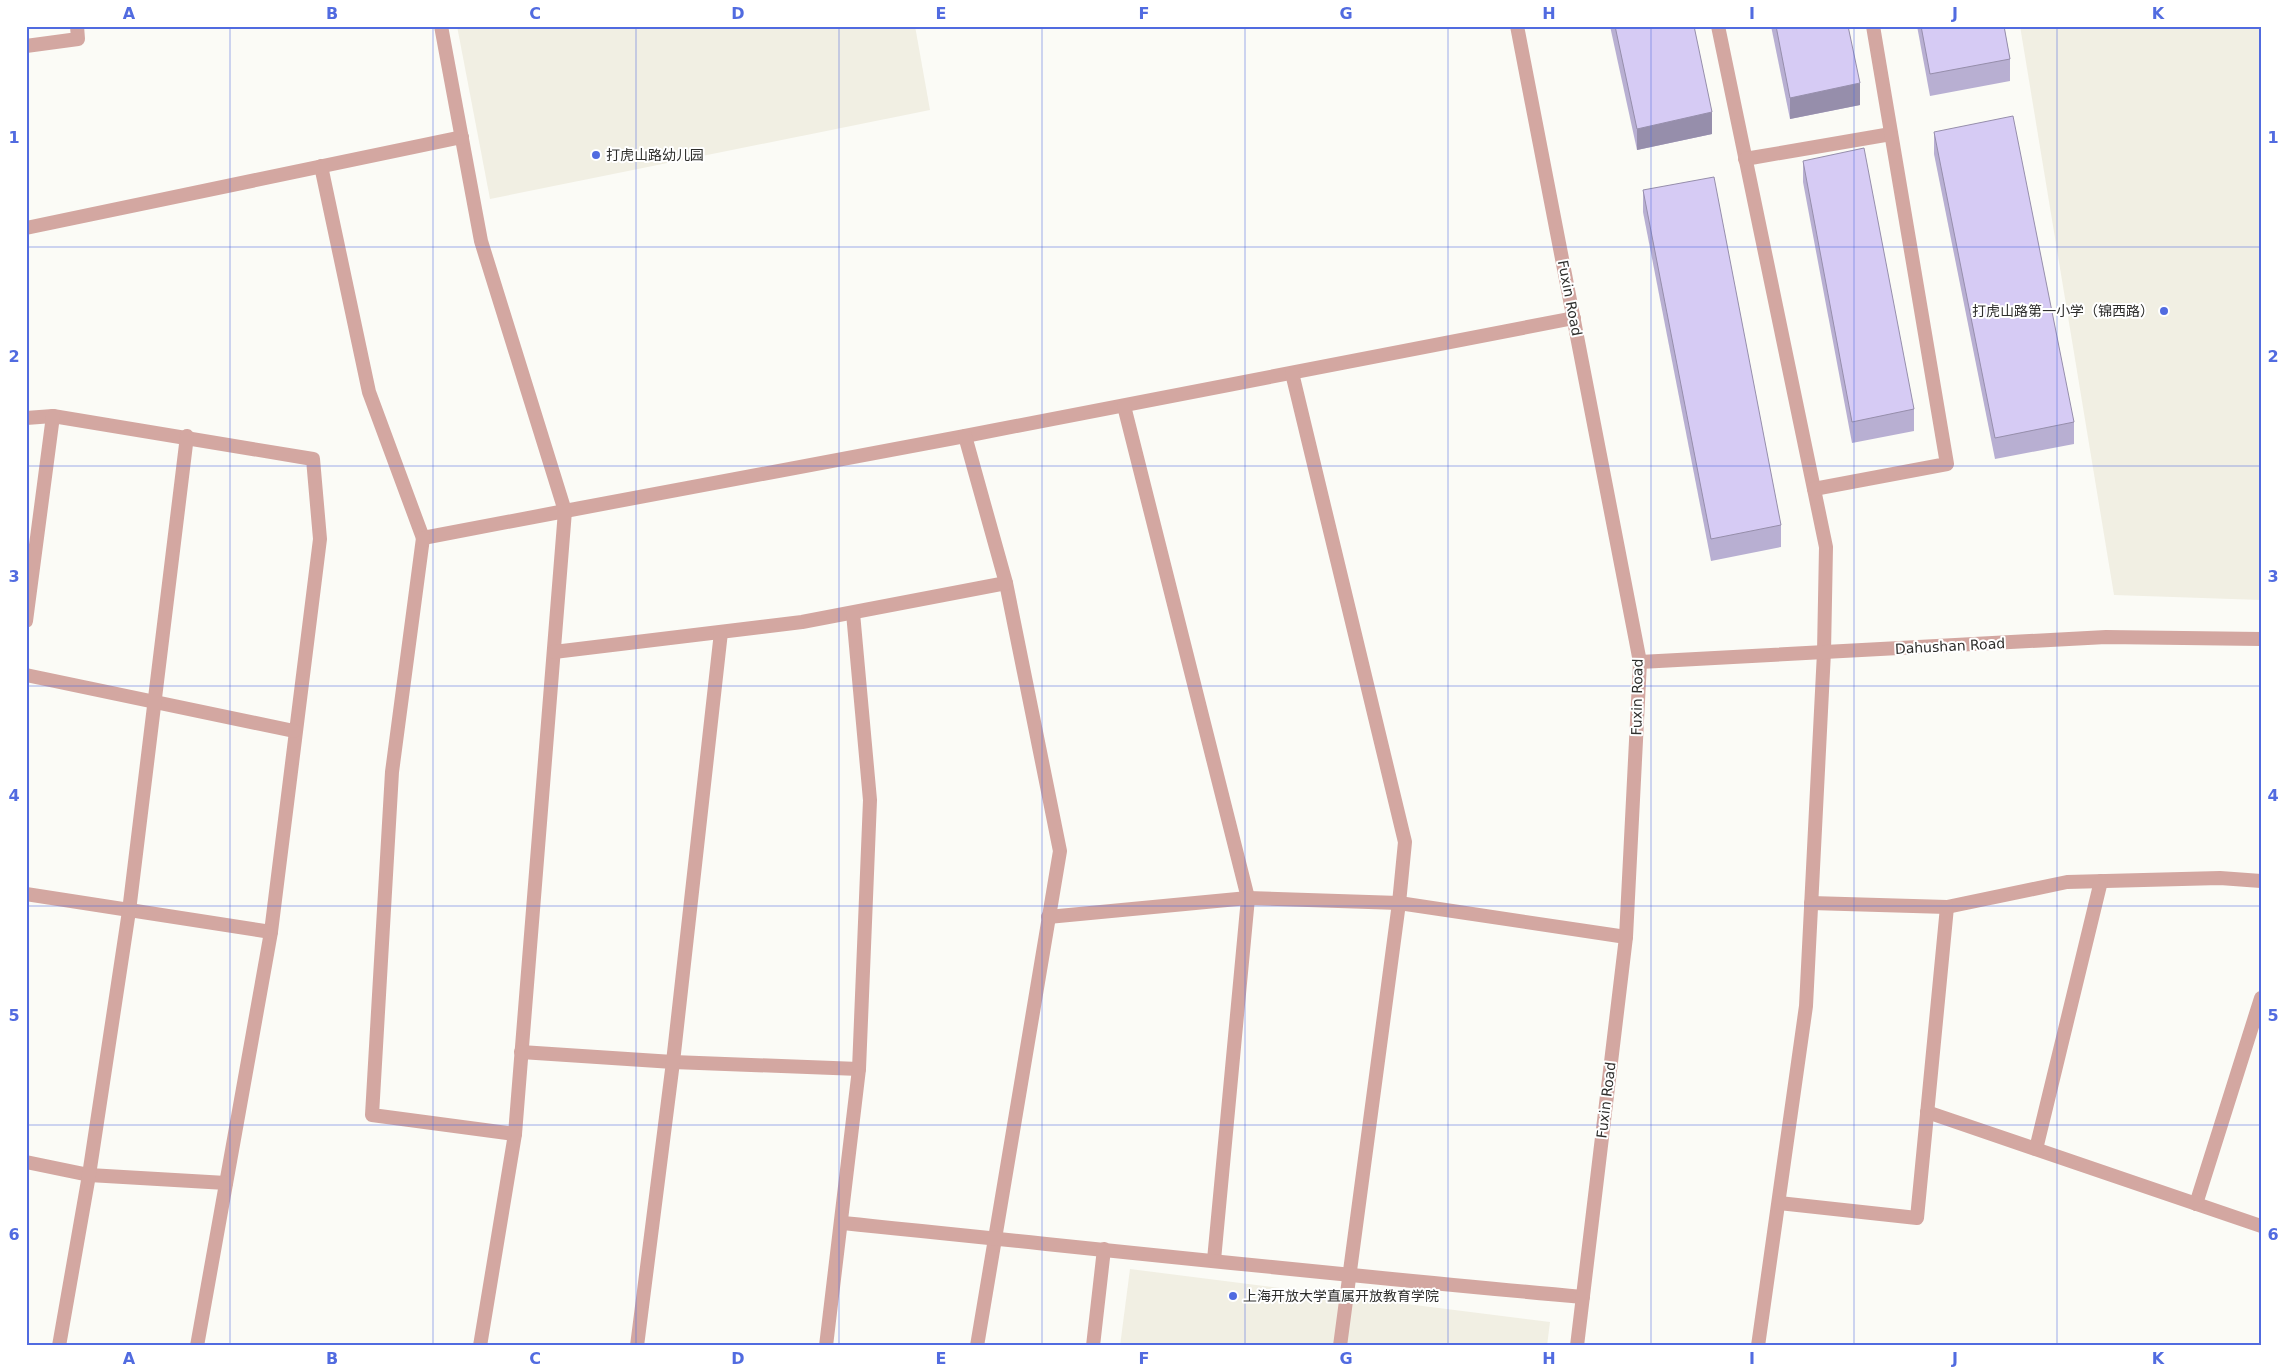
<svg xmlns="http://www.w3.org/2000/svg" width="2287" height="1372" font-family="'DejaVu Sans','Noto Sans SC',sans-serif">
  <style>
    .built { fill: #f1efe3 }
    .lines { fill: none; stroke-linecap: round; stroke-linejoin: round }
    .service { stroke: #d3a7a1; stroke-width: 14 }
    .minor { stroke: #d3a7a1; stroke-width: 14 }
    .tertiary { stroke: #d3a7a1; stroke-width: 14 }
    .wall { fill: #b8afd2 }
    .shaded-wall { fill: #968eab }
    .building { fill: #d6cbf4; stroke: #968eab }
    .grid { fill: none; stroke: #516be0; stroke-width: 1; stroke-opacity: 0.55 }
    .poi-dot { fill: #516be0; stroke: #fff; stroke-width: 2 }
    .labels { text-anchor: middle; stroke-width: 4; stroke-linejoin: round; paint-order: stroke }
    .poi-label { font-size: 14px; fill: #2e2e2c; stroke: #fff; text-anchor: start }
    .street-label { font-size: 14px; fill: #2e2e2c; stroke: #fff }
    .neatline { fill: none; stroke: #516be0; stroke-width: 2 }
    .grid-label { font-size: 16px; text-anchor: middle; font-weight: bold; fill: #516be0 }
  </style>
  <rect width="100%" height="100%" fill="#fbfbf6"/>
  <g class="built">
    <path d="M 457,26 L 915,26 L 930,110 L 490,199 Z"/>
    <path d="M 2020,26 L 2261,26 L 2261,600 L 2114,595 Z"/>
    <path d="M 1130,1269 L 1550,1322 L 1547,1346 L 1120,1346 Z"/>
  </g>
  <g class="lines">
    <g class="service">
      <path d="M 441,26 L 481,241 L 565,511 L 965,436 L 1574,318"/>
      <path d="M 1718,26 L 1826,547 L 1824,652 L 1806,1006 L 1758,1346"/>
      <path d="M 26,46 L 78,39 L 77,26"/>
      <path d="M 1745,159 L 1891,134"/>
      <path d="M 321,166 L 369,392 L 423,538 L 565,511 L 515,1134 L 480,1346"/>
      <path d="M 26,228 L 462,137"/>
      <path d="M 1292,373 L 1405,842 L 1399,903 L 1340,1346"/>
      <path d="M 1124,406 L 1248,898 L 1214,1260"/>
      <path d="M 26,418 L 53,416 L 313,459 L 320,539 L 271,932 L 197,1346"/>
      <path d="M 965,436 L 1006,583 L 1060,851 L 977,1346"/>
      <path d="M 1814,489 L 1947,464 L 1873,26"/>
      <path d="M 423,538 L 392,772 L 372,1115 L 515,1134"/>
      <path d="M 26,621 L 53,416"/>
      <path d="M 554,652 L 802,622 L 1006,583"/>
      <path d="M 26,675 L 294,731"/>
      <path d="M 26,894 L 271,932"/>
      <path d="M 1811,903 L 1947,907 L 2067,882 L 2220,878 L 2261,881"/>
      <path d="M 1048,917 L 1248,898 L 1399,903 L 1626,937"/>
      <path d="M 521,1052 L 673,1062 L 859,1069"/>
      <path d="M 1927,1112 L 2261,1226"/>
      <path d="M 2036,1149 L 2101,881"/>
      <path d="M 26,1162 L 89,1175 L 226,1183"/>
      <path d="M 1779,1203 L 1917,1218 L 1947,907"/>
      <path d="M 2196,1204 L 2261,998"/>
      <path d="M 843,1223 C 1089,1248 1336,1275 1583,1297"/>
      <path d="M 59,1346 L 89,1175 L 129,911 L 187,436"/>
      <path d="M 637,1346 L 673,1062 L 721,632"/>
      <path d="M 826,1346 L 859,1069 L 870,800 L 853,613"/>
      <path d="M 1093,1346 L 1104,1249"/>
    </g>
    <path class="minor" d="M 1640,662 L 2106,637 L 2261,639"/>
    <path class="tertiary" d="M 1517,26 L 1640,662 L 1626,937 L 1577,1346"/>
  </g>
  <g class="wall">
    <path d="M 1610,26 L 1694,26 L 1712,134 L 1637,150 Z"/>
    <path d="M 1771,26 L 1848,26 L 1860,105 L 1790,119 Z"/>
    <path d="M 1917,26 L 2004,26 L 2010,59 L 2010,81 L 1930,96 Z"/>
    <path d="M 1934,132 L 2074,422 L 2074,444 L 1995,459 L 1934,154 Z"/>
    <path d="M 1803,161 L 1914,409 L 1914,431 L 1852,443 L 1803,182 Z"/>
    <path d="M 1643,190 L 1781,525 L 1781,547 L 1711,561 L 1643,212 Z"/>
  </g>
  <g class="shaded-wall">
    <path d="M 1860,83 L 1860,105 L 1790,119 L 1790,98 Z"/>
    <path d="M 1712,112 L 1712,134 L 1637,150 L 1637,129 Z"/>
  </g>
  <g class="building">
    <path d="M 1615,26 L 1694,26 L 1712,112 L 1637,129 Z"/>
    <path d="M 1776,26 L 1848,26 L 1860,83 L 1790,98 Z"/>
    <path d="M 1921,26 L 2004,26 L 2010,59 L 1930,74 Z"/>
    <path d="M 2013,116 L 2074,422 L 1995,438 L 1934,132 Z"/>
    <path d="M 1864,148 L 1914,409 L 1852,422 L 1803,161 Z"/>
    <path d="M 1714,177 L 1781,525 L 1711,539 L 1643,190 Z"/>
  </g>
  <path class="grid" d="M 230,26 L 230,1346M 433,26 L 433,1346M 636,26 L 636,1346M 839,26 L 839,1346M 1042,26 L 1042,1346M 1245,26 L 1245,1346M 1448,26 L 1448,1346M 1651,26 L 1651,1346M 1854,26 L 1854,1346M 2057,26 L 2057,1346M 26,247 L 2261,247M 26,466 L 2261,466M 26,686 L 2261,686M 26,906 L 2261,906M 26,1125 L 2261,1125"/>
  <g class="poi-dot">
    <circle cx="596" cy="155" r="5"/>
    <circle cx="2164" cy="311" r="5"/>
    <circle cx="1233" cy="1296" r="5"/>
  </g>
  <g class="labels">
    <g class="poi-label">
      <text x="606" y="160">打虎山路幼儿园</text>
      <text x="2154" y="316" text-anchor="end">打虎山路第一小学（锦西路）</text>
      <text x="1243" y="1301">上海开放大学直属开放教育学院</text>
    </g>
    <g class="street-label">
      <text transform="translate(1570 298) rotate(79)" y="5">Fuxin Road</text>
      <text transform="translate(1950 646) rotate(-3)" y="5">Dahushan Road</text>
      <text transform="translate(1637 697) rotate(-89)" y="5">Fuxin Road</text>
      <text transform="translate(1606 1100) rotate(-83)" y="5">Fuxin Road</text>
    </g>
  </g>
  <rect width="2287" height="1372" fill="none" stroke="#ffffff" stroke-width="55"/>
  <rect x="28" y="28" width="2232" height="1316" class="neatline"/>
  <g class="grid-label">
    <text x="129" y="19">A</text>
    <text x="332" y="19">B</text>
    <text x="535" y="19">C</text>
    <text x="738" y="19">D</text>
    <text x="941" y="19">E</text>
    <text x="1144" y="19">F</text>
    <text x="1346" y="19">G</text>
    <text x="1549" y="19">H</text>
    <text x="1752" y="19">I</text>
    <text x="1955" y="19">J</text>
    <text x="2158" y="19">K</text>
    <text x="14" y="143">1</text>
    <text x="2273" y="143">1</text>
    <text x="14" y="362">2</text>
    <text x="2273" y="362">2</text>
    <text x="14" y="582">3</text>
    <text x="2273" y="582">3</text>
    <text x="14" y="801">4</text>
    <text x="2273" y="801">4</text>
    <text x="14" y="1021">5</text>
    <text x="2273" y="1021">5</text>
    <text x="14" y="1240">6</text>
    <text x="2273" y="1240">6</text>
    <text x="129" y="1364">A</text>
    <text x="332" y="1364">B</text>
    <text x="535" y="1364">C</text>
    <text x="738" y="1364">D</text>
    <text x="941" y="1364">E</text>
    <text x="1144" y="1364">F</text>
    <text x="1346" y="1364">G</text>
    <text x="1549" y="1364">H</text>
    <text x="1752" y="1364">I</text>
    <text x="1955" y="1364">J</text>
    <text x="2158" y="1364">K</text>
  </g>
</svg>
